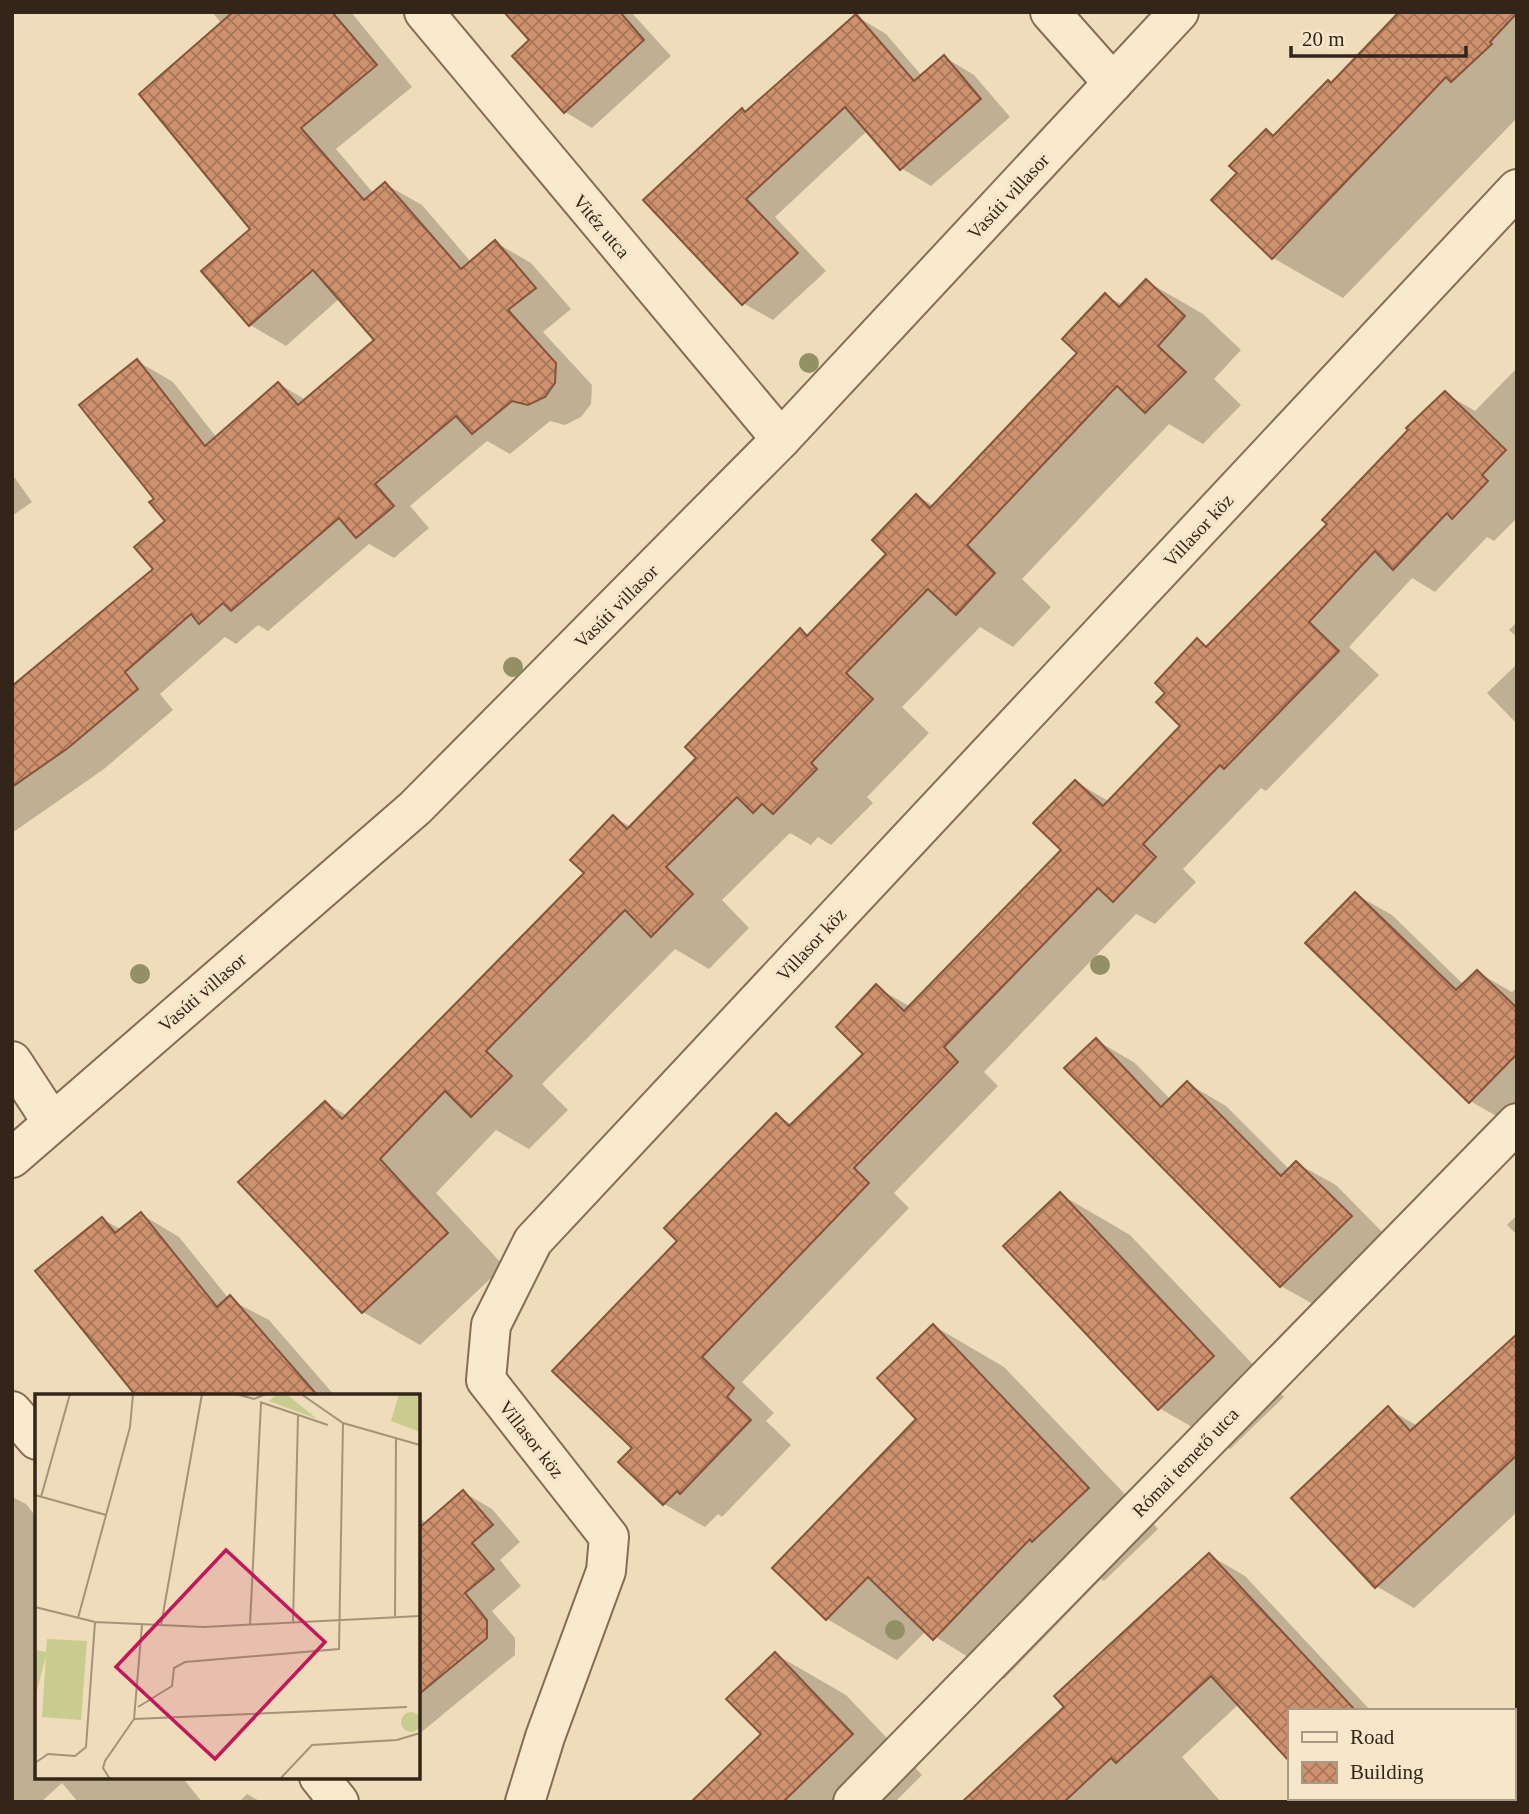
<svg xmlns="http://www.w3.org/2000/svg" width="1529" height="1814" font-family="Georgia,serif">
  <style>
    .shadow { fill: #0003 }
    .building { fill: url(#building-cross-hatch); stroke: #85543a; stroke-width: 2 }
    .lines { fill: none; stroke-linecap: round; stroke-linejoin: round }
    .minor-casing { stroke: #866c54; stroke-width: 42 }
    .minor { stroke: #faeacd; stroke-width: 38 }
    .tree { fill: #939065 }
    .labels { text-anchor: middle; stroke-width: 7; stroke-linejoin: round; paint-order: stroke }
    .street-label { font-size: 19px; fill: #34251a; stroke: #f6e7ca }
    .inset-road { fill: none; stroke: #a4937a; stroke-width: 2 }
    .view { fill: #c2185b; fill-opacity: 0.15; stroke: #c2185b; stroke-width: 3.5 }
    .inset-edge { fill: none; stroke: #34251a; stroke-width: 3.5 }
  </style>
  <defs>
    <pattern id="building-cross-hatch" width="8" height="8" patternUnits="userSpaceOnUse" patternTransform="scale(1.75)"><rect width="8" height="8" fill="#ce926f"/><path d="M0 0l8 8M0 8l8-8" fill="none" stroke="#a8775a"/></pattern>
  </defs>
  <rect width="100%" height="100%" fill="#efdcba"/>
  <g class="shadow">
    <path d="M 212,12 L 351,12 L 412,87 L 336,149 L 374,194 L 385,184 L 422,205 L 471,262 L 495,242 L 531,263 L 571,309 L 543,332 L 592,385 L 591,404 L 581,417 L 565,425 L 550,421 L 510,454 L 487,441 L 410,506 L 429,528 L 394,558 L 369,544 L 268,631 L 258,625 L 236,644 L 225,637 L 160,694 L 173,710 L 104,769 L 12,833 L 12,688 L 155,569 L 167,521 L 156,499 L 137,361 L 173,382 L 217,438 L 279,384 L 306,400 L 377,340 L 340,298 L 286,346 L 250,325 L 252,229 L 222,24 Z"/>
    <path d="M 507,12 L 631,12 L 671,56 L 592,128 L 565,112 L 532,40 Z"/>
    <path d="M 1402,12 L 1517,12 L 1517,118 L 1343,298 L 1273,258 L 1239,173 L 1266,131 L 1276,136 L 1332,85 Z"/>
    <path d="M 856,16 L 886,34 L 922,76 L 944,57 L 974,75 L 1010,117 L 931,186 L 901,168 L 868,130 L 775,217 L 826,271 L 773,320 L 743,303 L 742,110 L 747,113 Z"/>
    <path d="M 1146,281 L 1203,314 L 1241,350 L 1214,379 L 1241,405 L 1203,444 L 1169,424 L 1022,579 L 1051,607 L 1013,647 L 980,627 L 902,707 L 929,733 L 867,797 L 873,803 L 831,845 L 818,837 L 811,845 L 790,833 L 722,900 L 749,928 L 709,969 L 675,949 L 542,1084 L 568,1110 L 529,1149 L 496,1130 L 436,1193 L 504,1266 L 420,1345 L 363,1312 L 326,1103 L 348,1116 L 586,873 L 614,817 L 631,827 L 698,758 L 800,630 L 810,636 L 889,554 L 917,496 L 934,506 L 1080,353 L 1105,295 L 1123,305 Z"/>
    <path d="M 1517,368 L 1517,518 L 1494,541 L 1487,537 L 1435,592 L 1412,578 L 1349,647 L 1379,675 L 1266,791 L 1261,788 L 1183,869 L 1196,882 L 1155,924 L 1136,914 L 984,1072 L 998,1086 L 894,1193 L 909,1208 L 742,1382 L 774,1413 L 766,1421 L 791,1445 L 722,1517 L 718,1514 L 705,1527 L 664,1504 L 634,1448 L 680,1241 L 777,1116 L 793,1125 L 865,1054 L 876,987 L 911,1007 L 1064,850 L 1076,782 L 1110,802 L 1183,726 L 1167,693 L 1198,641 L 1209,647 L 1329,524 L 1446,394 L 1475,411 Z"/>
    <path d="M 12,474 L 32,502 L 12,516 Z"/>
    <path d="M 1517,622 L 1517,637 L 1509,630 Z"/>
    <path d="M 1517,664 L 1517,724 L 1487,693 Z"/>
    <path d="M 1355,894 L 1392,915 L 1464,985 L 1477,972 L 1512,992 L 1517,987 L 1517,1112 L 1507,1122 L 1470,1101 Z"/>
    <path d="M 1096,1040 L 1135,1063 L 1171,1100 L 1187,1083 L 1226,1106 L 1290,1170 L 1296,1163 L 1336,1185 L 1390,1240 L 1320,1308 L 1281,1286 Z"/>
    <path d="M 1060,1194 L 1130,1235 L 1284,1397 L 1230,1449 L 1159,1408 Z"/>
    <path d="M 141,1214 L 179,1237 L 229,1299 L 269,1320 L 335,1396 L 140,1396 L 102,1219 L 122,1230 Z"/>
    <path d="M 1517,1215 L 1517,1235 L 1507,1225 Z"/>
    <path d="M 934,1326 L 1004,1367 L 1158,1529 L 1104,1581 L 1101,1579 L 1004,1679 L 926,1631 L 897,1660 L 827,1619 L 919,1419 Z"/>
    <path d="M 1517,1340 L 1517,1512 L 1414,1608 L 1376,1586 L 1388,1409 L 1418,1426 Z"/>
    <path d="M 463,1492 L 492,1509 L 520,1542 L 500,1560 L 521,1586 L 492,1611 L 515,1638 L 515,1655 L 418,1735 L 418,1515 L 426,1524 Z"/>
    <path d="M 12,1497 L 26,1504 L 37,1518 L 37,1777 L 182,1777 L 202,1802 L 78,1802 L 62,1783 L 41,1802 L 12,1802 Z"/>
    <path d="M 1209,1555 L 1245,1576 L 1371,1711 L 1289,1711 L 1289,1758 L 1239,1704 L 1182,1757 L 1221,1802 L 965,1802 L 1066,1707 Z"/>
    <path d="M 775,1654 L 846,1695 L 922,1775 L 895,1802 L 693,1802 L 763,1734 Z"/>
    <path d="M 247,1794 L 261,1802 L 239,1802 Z"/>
  </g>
  <g class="building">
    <path d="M 233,12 L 332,12 L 377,65 L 301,128 L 364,200 L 385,182 L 461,269 L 495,240 L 536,288 L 508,310 L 556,363 L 555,383 L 545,397 L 528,405 L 512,401 L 472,434 L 456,416 L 375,484 L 394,506 L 356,538 L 339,518 L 231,611 L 223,603 L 199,624 L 191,614 L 125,672 L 138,689 L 68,748 L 12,787 L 12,686 L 153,569 L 134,547 L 165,521 L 149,502 L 154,499 L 79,405 L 137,359 L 205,446 L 278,382 L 298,405 L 374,340 L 313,270 L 249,326 L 201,271 L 250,229 L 139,94 Z"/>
    <path d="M 504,12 L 620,12 L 644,40 L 564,113 L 512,56 L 529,40 Z"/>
    <path d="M 1399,12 L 1517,13 L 1490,42 L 1492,44 L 1451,82 L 1446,77 L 1272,259 L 1211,200 L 1237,173 L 1229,166 L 1266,129 L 1273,136 L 1328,80 L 1331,83 Z"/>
    <path d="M 856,14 L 914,81 L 944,55 L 981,99 L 900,170 L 845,107 L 746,199 L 798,253 L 742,305 L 643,200 L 742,108 L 745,112 Z"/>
    <path d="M 1146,279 L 1185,316 L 1158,346 L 1186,372 L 1145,413 L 1117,386 L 967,545 L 995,573 L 956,615 L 928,589 L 846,673 L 873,699 L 811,763 L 817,769 L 773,814 L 762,804 L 753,813 L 737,797 L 666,867 L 693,894 L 651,937 L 625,910 L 486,1051 L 512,1076 L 471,1117 L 445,1091 L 380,1159 L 448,1233 L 362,1313 L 238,1182 L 325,1101 L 342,1119 L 584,873 L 570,860 L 613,815 L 627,829 L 696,758 L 685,747 L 800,628 L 807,636 L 886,554 L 872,540 L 916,494 L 930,508 L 1077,353 L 1062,339 L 1105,293 L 1119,307 Z"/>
    <path d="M 1445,391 L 1506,450 L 1482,475 L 1488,481 L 1452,519 L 1447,513 L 1393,570 L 1375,551 L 1309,622 L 1339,651 L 1224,769 L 1220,765 L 1143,844 L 1156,857 L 1113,902 L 1098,888 L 944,1047 L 958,1062 L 854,1168 L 869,1183 L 702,1357 L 734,1388 L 727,1397 L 751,1420 L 680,1494 L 677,1491 L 663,1505 L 618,1462 L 632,1448 L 552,1371 L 677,1241 L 664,1228 L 776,1113 L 789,1126 L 863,1054 L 836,1027 L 876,984 L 904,1011 L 1061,850 L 1033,823 L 1075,780 L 1103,806 L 1180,726 L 1156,702 L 1165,693 L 1155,683 L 1197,638 L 1206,647 L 1327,524 L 1322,520 L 1408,430 L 1406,428 Z"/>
    <path d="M 1355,892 L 1456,990 L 1477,970 L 1517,1008 L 1517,1054 L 1469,1103 L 1305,943 Z"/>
    <path d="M 1096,1038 L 1161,1107 L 1187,1081 L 1281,1176 L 1296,1161 L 1352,1216 L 1280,1287 L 1064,1068 Z"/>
    <path d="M 1060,1192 L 1214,1356 L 1158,1410 L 1003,1246 Z"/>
    <path d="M 141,1212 L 217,1307 L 230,1295 L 318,1396 L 136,1396 L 35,1271 L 102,1217 L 115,1233 Z"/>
    <path d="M 933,1324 L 1089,1488 L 1032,1542 L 1030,1539 L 933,1640 L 868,1577 L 826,1620 L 772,1568 L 916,1419 L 877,1378 Z"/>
    <path d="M 1517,1334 L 1517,1455 L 1375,1588 L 1291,1498 L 1388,1406 L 1410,1431 Z"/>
    <path d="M 463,1490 L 493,1525 L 472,1543 L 494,1569 L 465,1593 L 487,1620 L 487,1638 L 418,1695 L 418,1529 Z"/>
    <path d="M 1209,1553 L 1356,1711 L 1289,1711 L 1289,1761 L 1211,1676 L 1116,1763 L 1111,1758 L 1064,1802 L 962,1802 L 1064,1707 L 1054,1696 Z"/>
    <path d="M 775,1652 L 853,1734 L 783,1802 L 691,1802 L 761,1734 L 726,1699 Z"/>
  </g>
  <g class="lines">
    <g class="minor-casing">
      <g id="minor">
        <path d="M 424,12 L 781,439"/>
        <path d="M 1050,12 L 1113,83"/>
        <path d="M 12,1061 L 52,1122"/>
        <path d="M 12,1158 L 415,808 L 781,439 L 1179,12"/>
        <path d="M 12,1411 L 37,1440"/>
        <path d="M 319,1777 L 339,1802"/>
        <path d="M 525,1802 L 545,1737 L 606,1571 L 609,1537 L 486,1380 L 491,1325 L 533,1241 L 1517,189"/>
        <path d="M 853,1802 L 1517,1123"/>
      </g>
    </g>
    <use href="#minor" class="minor"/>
  </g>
  <g class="tree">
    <circle cx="809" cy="363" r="10"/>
    <circle cx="513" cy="667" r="10"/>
    <circle cx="1100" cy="965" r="10"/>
    <circle cx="140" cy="974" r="10"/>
    <circle cx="895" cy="1630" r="10"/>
  </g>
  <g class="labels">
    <g class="street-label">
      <text transform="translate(1008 196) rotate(-47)" y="7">Vasúti villasor</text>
      <text transform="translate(602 226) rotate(50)" y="7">Vitéz utca</text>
      <text transform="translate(1198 530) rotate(-47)" y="7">Villasor köz</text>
      <text transform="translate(616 606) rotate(-45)" y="7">Vasúti villasor</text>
      <text transform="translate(811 944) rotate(-47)" y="7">Villasor köz</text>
      <text transform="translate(202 992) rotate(-41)" y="7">Vasúti villasor</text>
      <text transform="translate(532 1439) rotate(52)" y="7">Villasor köz</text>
      <text transform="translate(1185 1462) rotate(-46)" y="7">Római temető utca</text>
    </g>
  </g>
  <g transform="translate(35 1394)">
    <rect width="385" height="385" fill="#efdcba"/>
    <path d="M 242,0 L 254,2 L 282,25 L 234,7 ZM 364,0 L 385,0 L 385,38 L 356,27 ZM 12,245 L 52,247 L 46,326 L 7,323 L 11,262 L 0,304 L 0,256 L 11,258 Z" fill="#c8cc8f"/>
    <path d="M366 328a10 10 0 1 1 20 0a10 10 0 1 1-20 0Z" fill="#c8cc8f"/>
    <path class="inset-road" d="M 201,0 L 219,5 L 231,0M 266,0 L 308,29 L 385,51M 225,8 L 293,31M 0,101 L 71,121M 6,103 L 35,0M 0,213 L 60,228 L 169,233 L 385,222M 360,222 L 361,44M 43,224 L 95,33 L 98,0M 258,228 L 263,22M 126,231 L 167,0M 215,231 L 226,9M 103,313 L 137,292 L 139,274 L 150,268 L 304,255 L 308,29M 99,325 L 372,313M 99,325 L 107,231M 0,369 L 13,360 L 40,362 L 51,353 L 60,228M 75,385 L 68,374 L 70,367 L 99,325M 245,385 L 277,351 L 362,346 L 385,339"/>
    <path class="view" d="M 191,156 L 290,248 L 180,365 L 81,273 Z"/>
    <rect width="385" height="385" class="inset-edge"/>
  </g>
  <rect width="1529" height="1814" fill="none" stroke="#34251a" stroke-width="28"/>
  <rect x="1288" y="1709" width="228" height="91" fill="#f6e7ca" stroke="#a89984" stroke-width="2"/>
  <rect x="1302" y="1732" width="35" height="10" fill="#faeacd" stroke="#a89984" stroke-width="2"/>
  <text x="1350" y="1744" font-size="21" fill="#34251a">Road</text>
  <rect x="1302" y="1762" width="35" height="21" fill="url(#building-cross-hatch)" stroke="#a89984" stroke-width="2"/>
  <text x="1350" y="1779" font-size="21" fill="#34251a">Building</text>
  <path d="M1291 46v10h175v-10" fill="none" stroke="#34251a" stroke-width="3.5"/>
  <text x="1302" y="46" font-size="21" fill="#34251a" stroke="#f6e7ca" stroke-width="5" paint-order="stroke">20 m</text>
</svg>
